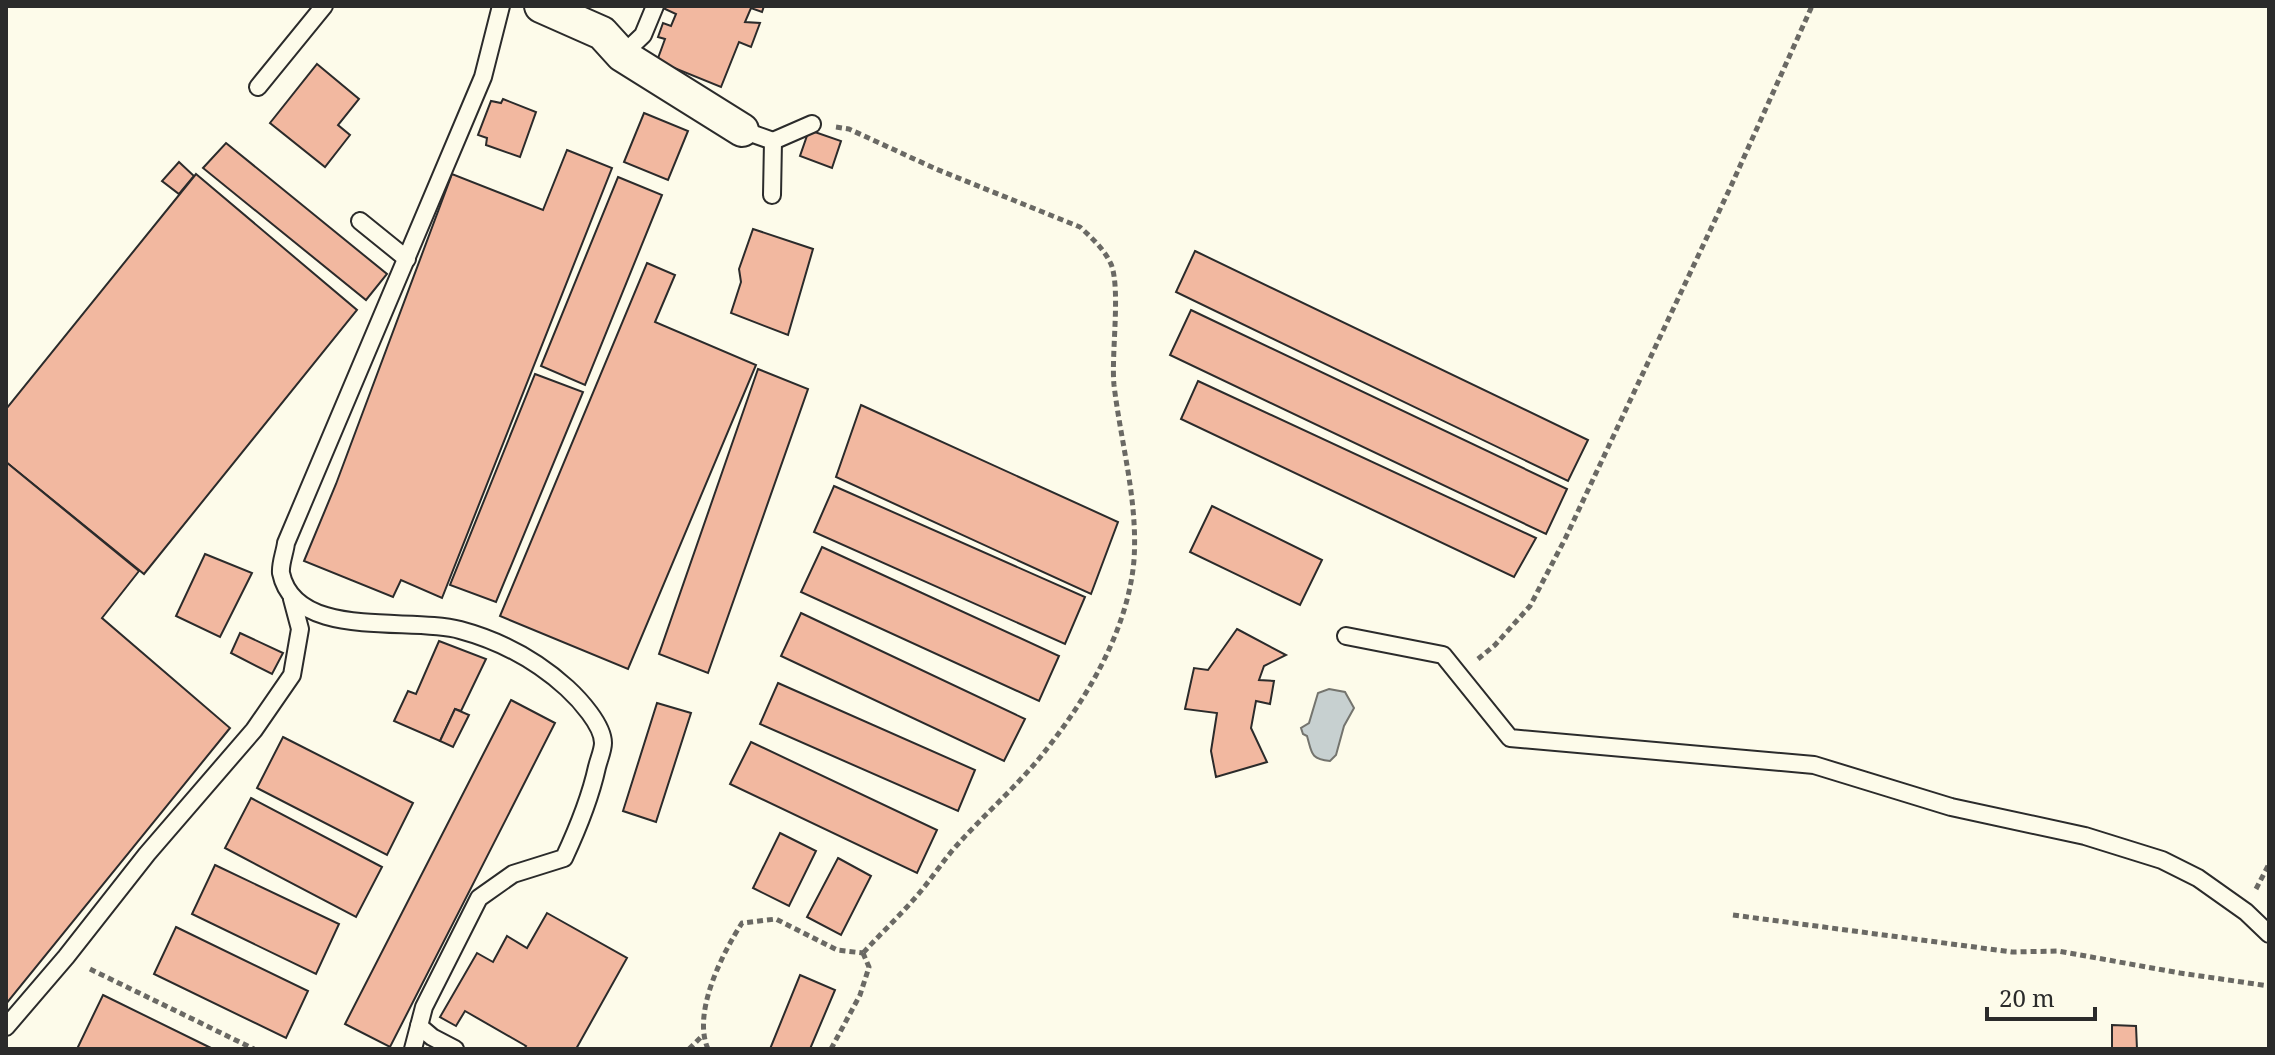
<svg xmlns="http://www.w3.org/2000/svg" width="2275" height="1055" font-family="'Noto Serif',serif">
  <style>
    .water { fill: #c7d0d0; stroke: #74746e; stroke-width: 2 }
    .building { fill: #f2b8a0; stroke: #2b2b2b; stroke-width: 2 }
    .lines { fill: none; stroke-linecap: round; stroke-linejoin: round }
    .service-casing { stroke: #2b2b2b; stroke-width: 20 }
    .minor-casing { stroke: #2b2b2b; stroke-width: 36 }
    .path { stroke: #6a6964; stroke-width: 5; stroke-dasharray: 6 4; stroke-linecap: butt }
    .service { stroke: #fdfbea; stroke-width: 16 }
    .minor { stroke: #fdfbea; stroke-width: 32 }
  </style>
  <rect width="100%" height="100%" fill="#fdfbea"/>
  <path class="water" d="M 1329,689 L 1345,692 L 1354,708 L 1344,726 L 1336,755 L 1330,761 C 1310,759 1312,753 1307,736 L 1303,734 L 1301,728 L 1309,723 L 1318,693 Z"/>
  <g class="building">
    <path d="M 666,6 L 764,6 L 762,12 L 751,8 L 745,22 L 760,23 L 751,47 L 739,42 L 721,87 L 657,61 L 665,39 L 658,37 L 663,23 L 671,26 L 676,14 L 665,9 Z"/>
    <path d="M 317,64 L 359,99 L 338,125 L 350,135 L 325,167 L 270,123 Z"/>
    <path d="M 503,99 L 536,112 L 520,157 L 486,145 L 487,138 L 478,135 L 491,101 L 501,103 Z"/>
    <path d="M 644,113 L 688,131 L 668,180 L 624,162 Z"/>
    <path d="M 809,130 L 841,141 L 832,168 L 800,156 Z"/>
    <path d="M 226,143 L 387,274 L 366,300 L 203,168 Z"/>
    <path d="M 567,150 L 612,168 L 442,598 L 401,580 L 393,597 L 304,561 L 336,484 L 452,174 L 543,210 Z"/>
    <path d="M 179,162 L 194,176 L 179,194 L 162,181 Z"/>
    <path d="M 196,174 L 357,310 L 144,574 L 6,462 L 6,409 Z"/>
    <path d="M 618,177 L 662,195 L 585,385 L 541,366 Z"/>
    <path d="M 753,229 L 813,249 L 788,335 L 731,313 L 741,282 L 739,269 Z"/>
    <path d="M 1195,251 L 1588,440 L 1568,481 L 1176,292 Z"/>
    <path d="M 647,263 L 675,275 L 655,322 L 756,365 L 628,669 L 500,616 Z"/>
    <path d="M 1191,310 L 1567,489 L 1546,534 L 1170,355 Z"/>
    <path d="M 758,369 L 808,389 L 708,673 L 659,654 Z"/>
    <path d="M 535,374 L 583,392 L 496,602 L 450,585 Z"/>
    <path d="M 1198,381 L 1536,538 L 1514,577 L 1181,419 Z"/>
    <path d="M 861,405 L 1118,522 L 1091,594 L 836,477 Z"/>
    <path d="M 6,462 L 139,571 L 102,618 L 230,728 L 6,1004 Z"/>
    <path d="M 834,486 L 1085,597 L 1065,644 L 814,532 Z"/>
    <path d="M 1212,506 L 1322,560 L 1300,605 L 1190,552 Z"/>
    <path d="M 822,547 L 1059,656 L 1039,701 L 801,592 Z"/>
    <path d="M 205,554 L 252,573 L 220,637 L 176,616 Z"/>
    <path d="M 801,613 L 1025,719 L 1004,761 L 781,656 Z"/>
    <path d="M 1237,629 L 1286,655 L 1264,666 L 1259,680 L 1274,681 L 1270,704 L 1256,701 L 1251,728 L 1267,762 L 1216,777 L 1211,751 L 1217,713 L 1185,709 L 1194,668 L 1208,670 Z"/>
    <path d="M 240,633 L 283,653 L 272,674 L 231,653 Z"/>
    <path d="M 439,641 L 486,659 L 461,711 L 455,709 L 440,741 L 394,721 L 408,691 L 416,694 Z"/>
    <path d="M 778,683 L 975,770 L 958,811 L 760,724 Z"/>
    <path d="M 511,700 L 555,723 L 390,1047 L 345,1024 Z"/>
    <path d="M 657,703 L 691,713 L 656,822 L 623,811 Z"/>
    <path d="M 455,709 L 469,715 L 453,747 L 440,741 Z"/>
    <path d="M 283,737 L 413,803 L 387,855 L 257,788 Z"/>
    <path d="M 751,742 L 937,830 L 917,873 L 730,784 Z"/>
    <path d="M 251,798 L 382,867 L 356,917 L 225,848 Z"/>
    <path d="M 780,833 L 816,851 L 789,906 L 753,888 Z"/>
    <path d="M 838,858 L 871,876 L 841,935 L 807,917 Z"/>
    <path d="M 215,865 L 339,924 L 316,974 L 192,914 Z"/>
    <path d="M 547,913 L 627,958 L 576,1049 L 524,1049 L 526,1046 L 465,1011 L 456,1026 L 440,1017 L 477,953 L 493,962 L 507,936 L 527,948 Z"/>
    <path d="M 176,927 L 308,991 L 286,1038 L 154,974 Z"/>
    <path d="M 800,975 L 835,990 L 810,1049 L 770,1049 Z"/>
    <path d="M 103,995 L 213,1049 L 77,1049 Z"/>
    <path d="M 2112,1025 L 2136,1026 L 2137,1049 L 2112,1049 Z"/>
  </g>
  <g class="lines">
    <g class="service-casing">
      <g id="service">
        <path d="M 622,55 L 643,35 L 655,6"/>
        <path d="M 258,87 L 324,6"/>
        <path d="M 742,130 L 773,141 L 772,195"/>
        <path d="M 773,141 L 812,124"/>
        <path d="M 360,221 L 407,259"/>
        <path d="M 1346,636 L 1443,655 L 1510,738 L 1814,765 L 1951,807 L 2085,836 L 2162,860 L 2198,878 L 2246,912 L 2269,934"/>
        <path d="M 419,1026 L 432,1037 L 455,1049"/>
        <path d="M 6,1027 L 66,957 L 147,854 L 254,730 L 292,675 L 300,629 L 292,599"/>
        <path d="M 413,1049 L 424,1007 L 479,898 L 513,874 L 564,858 C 578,828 590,799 597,767 C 599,759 603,750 603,743 C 603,725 579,699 567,688 C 536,660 501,641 460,630 C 410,616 295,641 281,573 C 280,564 285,552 286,543 L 483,77 L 501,6"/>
      </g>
    </g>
    <g class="minor-casing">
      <path id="minor" d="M 541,6 L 602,33 L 622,55 L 742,130"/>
    </g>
    <g class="path">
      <path d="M 836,127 L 849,129 L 936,169 L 1080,227 C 1092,238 1104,249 1111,264 C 1121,289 1111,354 1114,385 C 1121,444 1138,500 1134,560 C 1128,631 1086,700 1042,755 C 1017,786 985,814 959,843 C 946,857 936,872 925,886 C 906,910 883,931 863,953"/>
      <path d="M 1478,659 L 1495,645 L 1530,606 L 1565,539 L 1731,186 L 1812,6"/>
      <path d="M 2256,889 L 2269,864"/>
      <path d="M 1733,915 L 2012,952 L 2058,951 L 2180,973 L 2269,986"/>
      <path d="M 90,969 L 254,1049"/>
      <path d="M 689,1049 L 702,1036"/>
      <path d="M 708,1049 C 692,1013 722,954 742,923 L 776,919 L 837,950 L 863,953"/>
      <path d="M 831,1049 L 860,995 L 869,967 L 863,953"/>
    </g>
    <use href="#service" class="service"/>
    <use href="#minor" class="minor"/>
  </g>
  <rect width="2275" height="1055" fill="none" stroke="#2b2b2b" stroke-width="16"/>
  <path d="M1987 1007v12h108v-12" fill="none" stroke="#2b2b2b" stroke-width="4"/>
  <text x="1999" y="1007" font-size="24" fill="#2b2b2b" stroke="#fdfbea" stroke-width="6" paint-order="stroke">20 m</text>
</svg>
